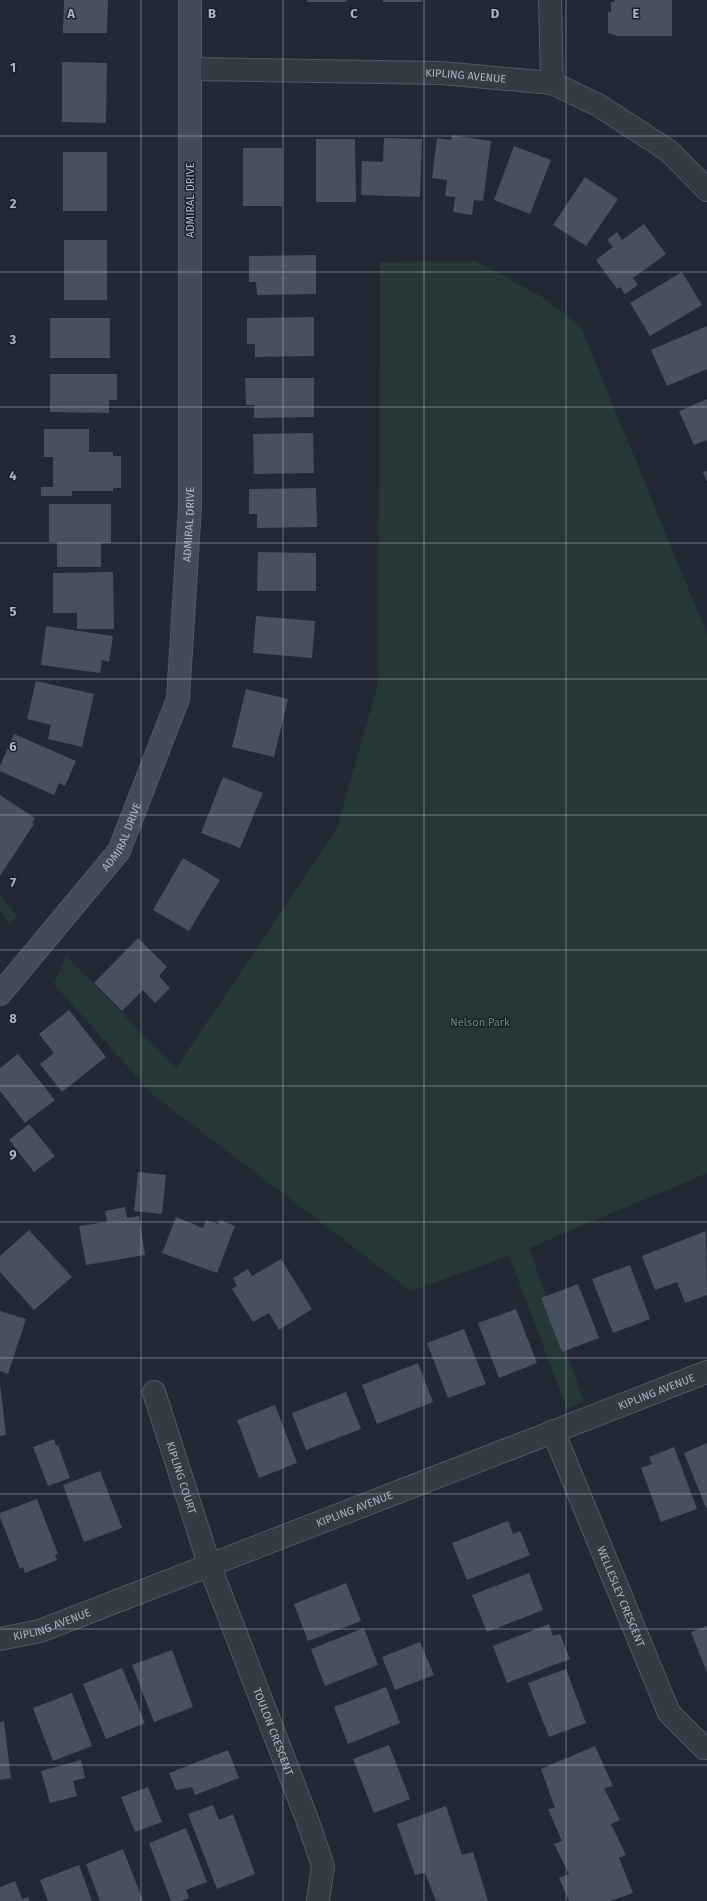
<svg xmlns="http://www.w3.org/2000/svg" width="707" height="1901" font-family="'Fira Sans',sans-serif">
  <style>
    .green { fill: #263737 }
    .building { fill: #47505e }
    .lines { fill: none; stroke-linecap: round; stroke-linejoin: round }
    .street-casing { stroke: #525863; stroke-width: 24 }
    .secondary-casing { stroke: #525863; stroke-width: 24 }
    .street { stroke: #343b45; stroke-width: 22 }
    .secondary { stroke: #434a58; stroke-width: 22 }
    .grid { fill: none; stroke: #aeb5c2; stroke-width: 1; stroke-opacity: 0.55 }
    .labels { text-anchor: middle; stroke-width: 3; stroke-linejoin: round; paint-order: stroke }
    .street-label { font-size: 11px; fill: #aeb5c2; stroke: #1a2029 }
    .park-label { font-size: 11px; fill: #689073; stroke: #1a2029 }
    .grid-label { font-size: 13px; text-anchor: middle; font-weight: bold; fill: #aeb5c2; stroke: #1a2029; stroke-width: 3; stroke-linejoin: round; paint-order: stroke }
  </style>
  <rect width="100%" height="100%" fill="#212934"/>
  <g class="green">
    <path d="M 475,261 L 541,296 L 581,327 L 707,634 L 707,1173 L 529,1248 L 584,1401 L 567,1409 L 509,1256 L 411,1291 L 152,1094 L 54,984 L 66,956 L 176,1068 L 337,828 L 378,684 L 380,262 Z"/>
    <path d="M 0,894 L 17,916 L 10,925 L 0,912 Z"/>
  </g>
  <g class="building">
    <path d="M 64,0 L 108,0 L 107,33 L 63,33 Z"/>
    <path d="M 307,0 L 347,0 L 346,2 L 307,2 Z"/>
    <rect x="383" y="0" width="39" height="2"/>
    <path d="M 614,0 L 672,0 L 672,36 L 618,36 L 608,33 L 608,12 L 611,12 L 611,2 L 615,2 Z"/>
    <path d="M 62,62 L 107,63 L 106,123 L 62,122 Z"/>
    <path d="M 452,135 L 491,141 L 483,201 L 474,200 L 472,215 L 453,212 L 455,197 L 445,196 L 447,180 L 432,178 L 437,138 L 451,140 Z"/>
    <path d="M 384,138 L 422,139 L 420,197 L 361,195 L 362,161 L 383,162 Z"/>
    <path d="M 316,139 L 355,139 L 356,202 L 316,202 Z"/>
    <path d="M 514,146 L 551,160 L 530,214 L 494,200 Z"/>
    <rect x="243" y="148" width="39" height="58"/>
    <rect x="63" y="152" width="44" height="59"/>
    <path d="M 585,177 L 618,199 L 586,246 L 553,225 Z"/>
    <path d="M 644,224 L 666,254 L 633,278 L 638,285 L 625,294 L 620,287 L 617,289 L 596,260 L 613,247 L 607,240 L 617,232 L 622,240 Z"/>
    <rect x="64" y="240" width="43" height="60"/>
    <path d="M 316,255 L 316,294 L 257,295 L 256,282 L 249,282 L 249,256 Z"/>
    <path d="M 682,272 L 702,305 L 650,336 L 630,303 Z"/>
    <path d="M 314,317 L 314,356 L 255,357 L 255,344 L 247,344 L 247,318 Z"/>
    <rect x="50" y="318" width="60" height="40"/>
    <path d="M 707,326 L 707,369 L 667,386 L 651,350 Z"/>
    <path d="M 50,374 L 117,374 L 117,400 L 109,400 L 109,413 L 50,412 Z"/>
    <path d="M 245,378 L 314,378 L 314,417 L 254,418 L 254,405 L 246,405 Z"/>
    <path d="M 707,399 L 707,440 L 694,445 L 679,411 Z"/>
    <path d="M 44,429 L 89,429 L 89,452 L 113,452 L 113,456 L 121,456 L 121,488 L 113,488 L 113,491 L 72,491 L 72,496 L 41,496 L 41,487 L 53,487 L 53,457 L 44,457 Z"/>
    <path d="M 313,433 L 314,473 L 254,474 L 253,434 Z"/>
    <path d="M 707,471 L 707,482 L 703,472 Z"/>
    <path d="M 316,488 L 317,527 L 257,528 L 257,514 L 249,514 L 249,489 Z"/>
    <path d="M 49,504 L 111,504 L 111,543 L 101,543 L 101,567 L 57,567 L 57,542 L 49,542 Z"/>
    <path d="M 258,552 L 316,553 L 316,591 L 257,591 Z"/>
    <path d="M 113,572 L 114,629 L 77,629 L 77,613 L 53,613 L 53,573 Z"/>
    <path d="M 256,616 L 315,621 L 312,658 L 253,653 Z"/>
    <path d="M 46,626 L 113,636 L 109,662 L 102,660 L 100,673 L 41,665 Z"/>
    <path d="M 36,681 L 94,694 L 82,747 L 48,739 L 51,725 L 27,719 Z"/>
    <path d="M 246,689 L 288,699 L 274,757 L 232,747 Z"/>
    <path d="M 14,734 L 76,761 L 65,786 L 59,783 L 54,795 L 0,771 L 0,766 Z"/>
    <path d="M 223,777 L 263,793 L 240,848 L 201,833 Z"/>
    <path d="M 0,795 L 35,818 L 32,823 L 34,824 L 0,876 Z"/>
    <path d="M 183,858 L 220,880 L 189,931 L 153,910 Z"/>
    <path d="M 138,938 L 167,967 L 159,976 L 170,988 L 155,1003 L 143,990 L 122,1011 L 94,983 Z"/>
    <path d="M 69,1010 L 106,1057 L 62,1092 L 40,1064 L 54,1053 L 39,1034 Z"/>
    <path d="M 18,1054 L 55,1100 L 25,1123 L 0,1091 L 0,1068 Z"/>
    <path d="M 29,1124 L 55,1156 L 34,1172 L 9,1140 Z"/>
    <path d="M 138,1172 L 166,1175 L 162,1214 L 134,1211 Z"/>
    <path d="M 125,1207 L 127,1218 L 139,1216 L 145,1255 L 86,1265 L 79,1226 L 107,1222 L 105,1211 Z"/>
    <path d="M 176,1217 L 203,1228 L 206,1220 L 218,1224 L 220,1220 L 235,1226 L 217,1273 L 162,1253 Z"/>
    <path d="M 29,1230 L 72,1277 L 34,1310 L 0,1272 L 0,1256 Z"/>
    <path d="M 706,1231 L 707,1295 L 685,1303 L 677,1282 L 655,1290 L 642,1256 Z"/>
    <path d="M 281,1259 L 312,1309 L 279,1330 L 269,1313 L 253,1322 L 232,1289 L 237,1286 L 233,1278 L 248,1269 L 252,1276 Z"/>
    <path d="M 630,1265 L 650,1319 L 613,1333 L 592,1279 Z"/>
    <path d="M 578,1284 L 599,1338 L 562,1352 L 541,1298 Z"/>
    <path d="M 516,1309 L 537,1363 L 499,1378 L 478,1323 Z"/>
    <path d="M 0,1311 L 26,1319 L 8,1374 L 0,1371 Z"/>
    <path d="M 464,1329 L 486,1384 L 448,1398 L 427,1343 Z"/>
    <path d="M 418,1363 L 433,1402 L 377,1424 L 362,1385 Z"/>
    <path d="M 0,1383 L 6,1435 L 0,1436 Z"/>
    <path d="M 346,1392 L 361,1429 L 306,1450 L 292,1413 Z"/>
    <path d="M 275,1405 L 297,1463 L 259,1478 L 237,1420 Z"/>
    <path d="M 54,1439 L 56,1446 L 58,1445 L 70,1478 L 48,1486 L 33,1447 Z"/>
    <path d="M 707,1443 L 707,1508 L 706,1508 L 684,1453 Z"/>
    <path d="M 674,1447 L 697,1509 L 661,1522 L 641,1468 L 652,1464 L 649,1457 Z"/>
    <path d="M 100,1471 L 122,1528 L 84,1542 L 63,1485 Z"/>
    <path d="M 37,1499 L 58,1554 L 55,1555 L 57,1560 L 25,1573 L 23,1567 L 20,1569 L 0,1517 L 0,1513 Z"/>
    <path d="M 508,1521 L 513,1534 L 520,1531 L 530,1555 L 467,1580 L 452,1543 Z"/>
    <path d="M 529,1573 L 543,1610 L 487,1632 L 472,1595 Z"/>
    <path d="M 346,1583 L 361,1621 L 308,1641 L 294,1604 Z"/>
    <path d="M 549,1624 L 553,1636 L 560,1634 L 570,1659 L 507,1683 L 493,1646 Z"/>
    <path d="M 707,1626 L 707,1673 L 691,1632 Z"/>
    <path d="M 364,1628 L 378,1665 L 325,1686 L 311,1649 Z"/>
    <path d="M 420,1642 L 434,1675 L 395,1690 L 382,1657 Z"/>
    <path d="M 172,1650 L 193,1707 L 154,1722 L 132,1665 Z"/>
    <path d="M 122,1668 L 145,1723 L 106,1739 L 83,1684 Z"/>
    <path d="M 566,1669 L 586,1723 L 549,1737 L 528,1683 Z"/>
    <path d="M 386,1687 L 400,1723 L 348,1744 L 334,1707 Z"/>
    <path d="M 72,1693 L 92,1746 L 53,1761 L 33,1708 Z"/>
    <path d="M 4,1721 L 11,1778 L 0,1780 L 0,1722 Z"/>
    <path d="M 389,1745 L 410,1799 L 374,1813 L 353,1759 Z"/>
    <path d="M 595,1746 L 613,1786 L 604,1788 L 620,1820 L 611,1824 L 626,1855 L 619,1858 L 633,1893 L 610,1901 L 569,1901 L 559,1878 L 569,1874 L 554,1844 L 562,1841 L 548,1809 L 555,1808 L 541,1769 Z"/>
    <path d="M 228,1750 L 239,1778 L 195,1795 L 192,1787 L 176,1790 L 169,1773 Z"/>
    <path d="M 81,1760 L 85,1778 L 73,1781 L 77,1796 L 50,1803 L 41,1771 Z"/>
    <path d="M 148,1787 L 162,1822 L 135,1832 L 121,1797 Z"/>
    <path d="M 213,1805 L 219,1820 L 233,1814 L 255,1874 L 217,1889 L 188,1814 Z"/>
    <path d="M 446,1806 L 462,1855 L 473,1852 L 488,1901 L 436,1901 L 425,1873 L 415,1875 L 397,1824 Z"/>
    <path d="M 186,1828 L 207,1882 L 186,1890 L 189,1898 L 181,1901 L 171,1901 L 149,1843 Z"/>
    <path d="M 123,1849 L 143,1901 L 100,1901 L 86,1864 Z"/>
    <path d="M 79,1865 L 92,1901 L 48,1901 L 40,1880 Z"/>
    <path d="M 15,1881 L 22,1899 L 28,1897 L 29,1901 L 0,1901 L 0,1887 Z"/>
  </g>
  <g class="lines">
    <g class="street-casing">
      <g id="street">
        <path d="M 550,0 L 552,83"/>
        <path id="s1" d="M 191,69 L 441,73 L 552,83 L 598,105 L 669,151 L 707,190"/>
        <path id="s2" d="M 154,1392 L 209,1564 L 307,1819 L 323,1866 L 318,1901"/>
        <path id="s3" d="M 553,1431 L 669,1713 L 704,1748 L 707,1748"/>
        <path id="s4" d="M 0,1639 L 40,1631 L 707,1372"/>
      </g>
    </g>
    <g class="secondary-casing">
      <g id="secondary">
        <path id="s5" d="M 0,994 L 119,851 L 178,699 L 190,507 L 190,0"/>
      </g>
    </g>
    <use href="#street" class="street"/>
    <use href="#secondary" class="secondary"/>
  </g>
  <path class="grid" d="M 141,0 L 141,1901M 283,0 L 283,1901M 424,0 L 424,1901M 566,0 L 566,1901M 0,136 L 707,136M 0,272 L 707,272M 0,407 L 707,407M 0,543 L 707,543M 0,679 L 707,679M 0,815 L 707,815M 0,950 L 707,950M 0,1086 L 707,1086M 0,1222 L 707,1222M 0,1358 L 707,1358M 0,1494 L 707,1494M 0,1629 L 707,1629M 0,1765 L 707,1765"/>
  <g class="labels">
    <g class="street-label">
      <text dy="4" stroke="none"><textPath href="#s1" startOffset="275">KIPLING AVENUE</textPath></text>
      <text transform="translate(190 200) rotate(-90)" y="4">ADMIRAL DRIVE</text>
      <text dy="4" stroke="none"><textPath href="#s5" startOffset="524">ADMIRAL DRIVE</textPath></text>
      <text dy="4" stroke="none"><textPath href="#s5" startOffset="200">ADMIRAL DRIVE</textPath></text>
      <text dy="4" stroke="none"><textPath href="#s4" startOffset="702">KIPLING AVENUE</textPath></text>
      <text dy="4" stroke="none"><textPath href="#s2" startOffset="90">KIPLING COURT</textPath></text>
      <text dy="4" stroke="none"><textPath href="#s4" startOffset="378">KIPLING AVENUE</textPath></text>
      <text dy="4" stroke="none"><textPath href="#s3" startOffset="179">WELLESLEY CRESCENT</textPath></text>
      <text dy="4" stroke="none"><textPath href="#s4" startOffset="54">KIPLING AVENUE</textPath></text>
      <text dy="4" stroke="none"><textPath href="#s2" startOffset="360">TOULON CRESCENT</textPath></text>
    </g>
    <g class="park-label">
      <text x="480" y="1026">Nelson Park</text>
    </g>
  </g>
  <g class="grid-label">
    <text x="71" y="18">A</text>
    <text x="212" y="18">B</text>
    <text x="354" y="18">C</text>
    <text x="495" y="18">D</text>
    <text x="636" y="18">E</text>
    <text x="13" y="72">1</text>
    <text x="13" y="208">2</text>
    <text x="13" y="344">3</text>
    <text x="13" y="480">4</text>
    <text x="13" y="616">5</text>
    <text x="13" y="751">6</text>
    <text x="13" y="887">7</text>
    <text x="13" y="1023">8</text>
    <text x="13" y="1159">9</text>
  </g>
</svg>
